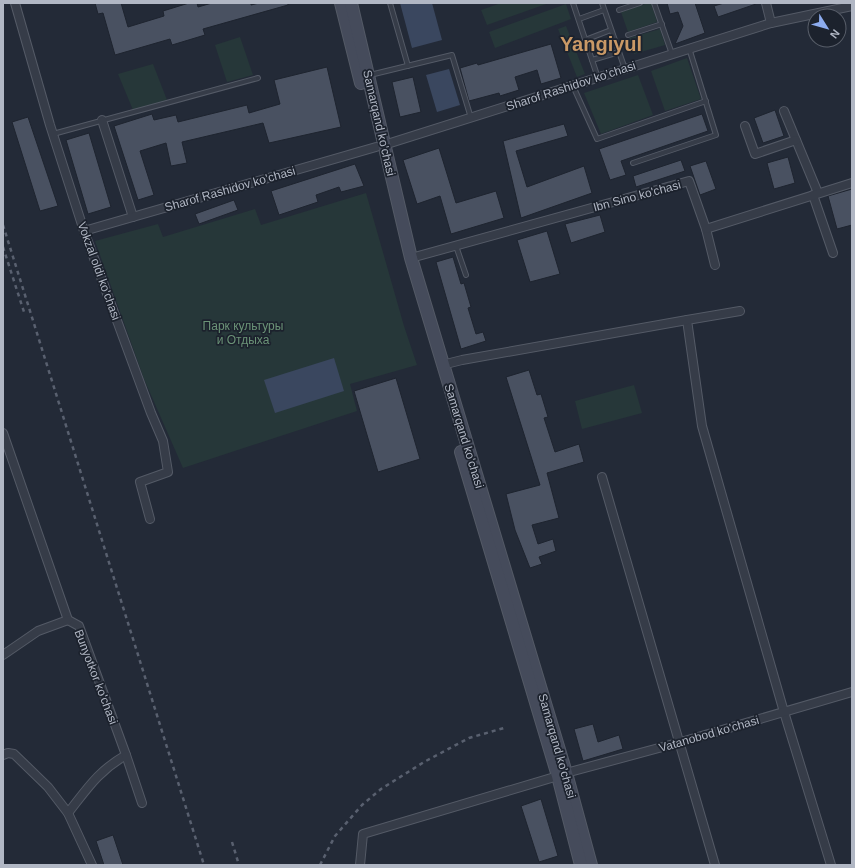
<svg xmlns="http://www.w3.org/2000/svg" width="855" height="868" font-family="Helvetica,sans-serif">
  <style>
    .green { fill: #263739 }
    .water { fill: #3a475f }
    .building { fill: #495161; stroke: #1e242f }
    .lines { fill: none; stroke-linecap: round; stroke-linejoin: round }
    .lane-casing { stroke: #545a66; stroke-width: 6 }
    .street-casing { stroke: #545a66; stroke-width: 10 }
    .secondary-casing { stroke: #545a66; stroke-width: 14 }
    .lane { stroke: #363c48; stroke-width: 4 }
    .street { stroke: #363c48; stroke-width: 8 }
    .secondary { stroke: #454b5b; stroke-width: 12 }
    .rail { stroke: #59606f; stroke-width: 2.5; stroke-dasharray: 4 4; stroke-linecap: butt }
    .labels { text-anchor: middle; stroke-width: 3.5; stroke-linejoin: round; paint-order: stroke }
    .street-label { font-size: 12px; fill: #b1b7c4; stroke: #1c222d }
    .park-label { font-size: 12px; fill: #6b9377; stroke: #1c222d }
    .town-label { font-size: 20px; font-weight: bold; fill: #ca9966; stroke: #1c222d }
  </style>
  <rect width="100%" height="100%" fill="#232a37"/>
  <g class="green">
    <path d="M 501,3 L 549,3 L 487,25 L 481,10 Z"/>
    <path d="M 648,3 L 651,3 L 657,22 L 628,32 L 621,12 Z"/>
    <path d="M 566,4 L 571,19 L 495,48 L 489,32 Z"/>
    <path d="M 566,26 L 585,74 L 577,77 L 558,29 Z"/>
    <path d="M 660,29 L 665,45 L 634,54 L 629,38 Z"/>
    <path d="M 240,37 L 253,75 L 227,82 L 215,45 Z"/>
    <path d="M 687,58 L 701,99 L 665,111 L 651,71 Z"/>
    <path d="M 153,64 L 167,100 L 133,110 L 118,74 Z"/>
    <path d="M 638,75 L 653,115 L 601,134 L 584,93 Z"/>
    <path d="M 366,193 L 404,326 L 417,365 L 350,384 L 357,411 L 183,468 L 144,379 L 95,241 L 158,224 L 163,237 L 255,209 L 261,225 Z"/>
    <path d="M 634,385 L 642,413 L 582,429 L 575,401 Z"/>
  </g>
  <g class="water">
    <path d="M 400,3 L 432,3 L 442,40 L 412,48 Z"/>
    <path d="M 449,69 L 460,105 L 437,112 L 426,75 Z"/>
    <path d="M 334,358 L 344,391 L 275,413 L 264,380 Z"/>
  </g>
  <g class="building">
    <path d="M 95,3 L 121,3 L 128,27 L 164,16 L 163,11 L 189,3 L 197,3 L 198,7 L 212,3 L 251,3 L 251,5 L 259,3 L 288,3 L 288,5 L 203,29 L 205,35 L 172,45 L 170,39 L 115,55 L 103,13 L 98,14 Z"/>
    <path d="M 667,3 L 695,3 L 705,33 L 675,44 L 683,26 L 678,12 L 670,14 Z"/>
    <path d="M 724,3 L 755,3 L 756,4 L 718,17 L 714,6 Z"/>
    <path d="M 551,44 L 561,78 L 541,84 L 537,70 L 515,77 L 519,90 L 500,96 L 499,93 L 469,101 L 460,68 L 477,63 L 478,65 Z"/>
    <path d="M 327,67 L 341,127 L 269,143 L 263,123 L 182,142 L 187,163 L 171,166 L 166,143 L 140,151 L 154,195 L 138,200 L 114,126 L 152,114 L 154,120 L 176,115 L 178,122 L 247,105 L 249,113 L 280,104 L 274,80 Z"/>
    <path d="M 413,77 L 421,112 L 400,117 L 392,82 Z"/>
    <path d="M 775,110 L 784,136 L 763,143 L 754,118 Z"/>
    <path d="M 702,114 L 708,131 L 621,161 L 626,175 L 610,180 L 599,149 Z"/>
    <path d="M 28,117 L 58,206 L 40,211 L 12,122 Z"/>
    <path d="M 564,124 L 568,136 L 516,151 L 527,187 L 584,166 L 592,193 L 521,218 L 503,141 Z"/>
    <path d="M 89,133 L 111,207 L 88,214 L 66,140 Z"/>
    <path d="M 439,148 L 456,203 L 496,191 L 504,218 L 451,234 L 440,196 L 417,204 L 403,160 Z"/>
    <path d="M 788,157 L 795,183 L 774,189 L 767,163 Z"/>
    <path d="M 681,160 L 685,171 L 636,187 L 633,176 Z"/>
    <path d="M 706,161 L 716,189 L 700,195 L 690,166 Z"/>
    <path d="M 355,164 L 364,186 L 341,192 L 339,187 L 316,195 L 318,202 L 279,215 L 271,191 Z"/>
    <path d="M 852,189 L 852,225 L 837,229 L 828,196 Z"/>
    <path d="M 234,200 L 238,210 L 199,224 L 195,214 Z"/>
    <path d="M 600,215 L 605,232 L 571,243 L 565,224 Z"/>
    <path d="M 547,231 L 560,274 L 530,282 L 517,240 Z"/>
    <path d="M 453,257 L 461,284 L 464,283 L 471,307 L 468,308 L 476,334 L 483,332 L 486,341 L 461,349 L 436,262 Z"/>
    <path d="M 529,370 L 537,395 L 541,394 L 548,417 L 544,418 L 555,452 L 579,444 L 584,462 L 547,473 L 559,518 L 532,525 L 538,544 L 553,539 L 556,551 L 539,557 L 542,564 L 530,568 L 515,530 L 506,494 L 540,485 L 506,377 Z"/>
    <path d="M 396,378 L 420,459 L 378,472 L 354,391 Z"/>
    <path d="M 593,724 L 598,742 L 619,735 L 623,749 L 583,761 L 574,729 Z"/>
    <path d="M 541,799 L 558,856 L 539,862 L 521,806 Z"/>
    <path d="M 113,835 L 123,865 L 104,865 L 96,841 Z"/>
  </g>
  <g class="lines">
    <g class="lane-casing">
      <g id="lane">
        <path d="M 390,3 L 408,66"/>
        <path d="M 573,3 L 598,78"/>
        <path d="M 602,3 L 625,69"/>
        <path d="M 654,3 L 672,54"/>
        <path d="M 619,10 L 640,3"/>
        <path d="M 579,19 L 604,10"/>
        <path d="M 628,35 L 662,24"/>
        <path d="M 585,40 L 611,30"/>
        <path d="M 592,60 L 619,52"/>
        <path d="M 370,75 L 452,55 L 471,118"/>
        <path d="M 573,86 L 597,139 L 706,101"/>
        <path d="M 53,134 L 258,78"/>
        <path d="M 633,163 L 716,135 L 689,48"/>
        <path d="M 456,246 L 466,275"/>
      </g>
    </g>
    <g class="street-casing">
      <g id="street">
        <path d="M 15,3 L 50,125 L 84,231 L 151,413 L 163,441 L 168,472 L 140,482 L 150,519"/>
        <path d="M 766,3 L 771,23"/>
        <path d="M 784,111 L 818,193"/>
        <path d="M 102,120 L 133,217"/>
        <path d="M 745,126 L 755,154 L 796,140"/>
        <path d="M 384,145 L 771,23 L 852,6"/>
        <path d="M 813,195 L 833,253"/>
        <path d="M 706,229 L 715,265"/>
        <path d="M 84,231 L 376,147"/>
        <path d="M 411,258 L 689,181 L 706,229 L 852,183"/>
        <path d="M 740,311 L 687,320 L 702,426 L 784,712 L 831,865"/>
        <path d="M 442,365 L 462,360 L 687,320"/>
        <path d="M 3,433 L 68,620 L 79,626 L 126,755 C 98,771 87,789 68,813"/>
        <path d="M 602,477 L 715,865"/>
        <path d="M 3,655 L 38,631 L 68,620"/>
        <path d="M 3,755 L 8,753 L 14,754 L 48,787 L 68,813 L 92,865"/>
        <path d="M 126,755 L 142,803"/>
        <path d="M 566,773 L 681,742 L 852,692"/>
        <path d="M 360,865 L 363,834 L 558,776"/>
      </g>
    </g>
    <g class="secondary-casing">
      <g id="secondary">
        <path d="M 341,3 L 361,83"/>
        <path d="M 351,3 L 411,258 L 566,773 L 591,865"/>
        <path d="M 461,452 L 558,776 L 581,865"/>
      </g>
    </g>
    <use href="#lane" class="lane"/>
    <use href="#street" class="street"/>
    <use href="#secondary" class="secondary"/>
    <g class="rail">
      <path d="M 3,225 L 204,865"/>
      <path d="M 3,247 L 24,312"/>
      <path d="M 232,842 L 239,865"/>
      <path d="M 320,865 L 335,836 L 362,805 L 381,789 L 424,762 L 469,738 L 504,728"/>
    </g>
  </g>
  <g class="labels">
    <g class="street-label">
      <text transform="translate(571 86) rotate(-18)" y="4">Sharof Rashidov ko’chasi</text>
      <text transform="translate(379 123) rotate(77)" y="4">Samarqand ko'chasi</text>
      <text transform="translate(230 189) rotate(-16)" y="4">Sharof Rashidov ko’chasi</text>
      <text transform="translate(637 196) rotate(-15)" y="4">Ibn Sino ko'chasi</text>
      <text transform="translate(99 271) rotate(70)" y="4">Vokzal oldi ko'chasi</text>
      <text transform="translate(464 436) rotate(73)" y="4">Samarqand ko'chasi</text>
      <text transform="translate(96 677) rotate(69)" y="4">Bunyotkor ko'chasi</text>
      <text transform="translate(709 734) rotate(-16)" y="4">Vatanobod ko'chasi</text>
      <text transform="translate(557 746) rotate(74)" y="4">Samarqand ko'chasi</text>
    </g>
    <g class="park-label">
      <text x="243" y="330">Парк культуры<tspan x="243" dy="14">и Отдыха</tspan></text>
    </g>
    <g class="town-label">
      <text x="601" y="51">Yangiyul</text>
    </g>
  </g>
  <rect width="855" height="868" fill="none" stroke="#b1b7c4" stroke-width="8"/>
  <g transform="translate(827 28) rotate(127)"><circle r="19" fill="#1c222d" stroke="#585e69"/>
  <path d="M0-3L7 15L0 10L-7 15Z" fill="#8cabee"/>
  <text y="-6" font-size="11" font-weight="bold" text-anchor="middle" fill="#b1b7c4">N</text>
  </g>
</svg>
